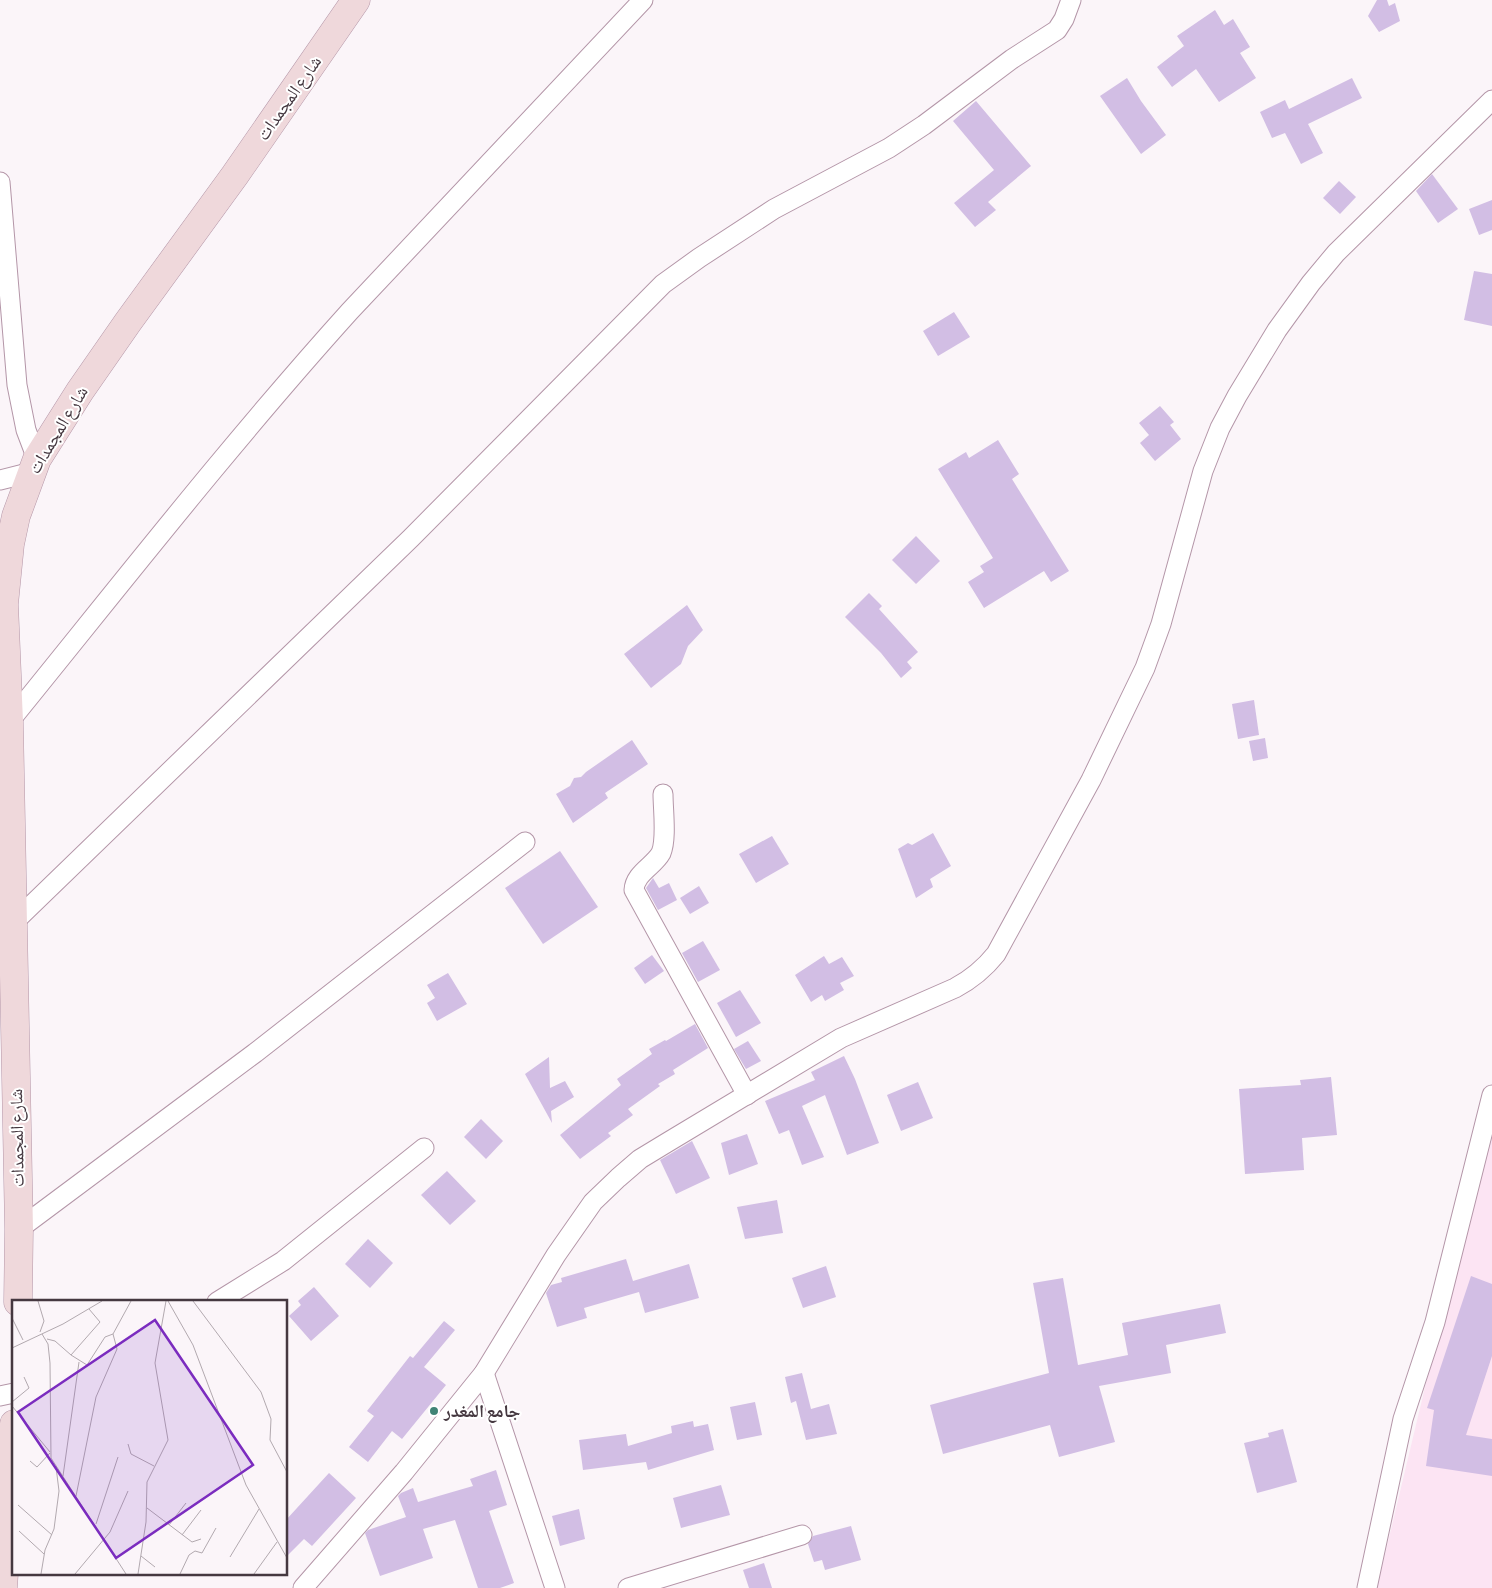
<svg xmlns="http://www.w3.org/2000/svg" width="1492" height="1588" font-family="'Asap Condensed','Noto Naskh Arabic',sans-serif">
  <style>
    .built { fill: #fce4f3 }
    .building { fill: #d2bee4 }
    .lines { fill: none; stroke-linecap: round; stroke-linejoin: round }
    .minor-casing { stroke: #b496a8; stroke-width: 21 }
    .secondary-casing { stroke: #b496a8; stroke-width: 29 }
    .minor { stroke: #fff; stroke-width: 19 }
    .secondary { stroke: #efd8db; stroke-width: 28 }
    .poi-dot { fill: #408375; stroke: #fff; stroke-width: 2 }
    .labels { text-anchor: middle; stroke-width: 4; stroke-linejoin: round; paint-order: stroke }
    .street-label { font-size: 18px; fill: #453840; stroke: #fff }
    .poi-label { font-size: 18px; font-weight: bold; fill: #453840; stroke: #fff; text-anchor: start }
    .inset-road { fill: none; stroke: #b2a9af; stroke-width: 1 }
    .view { fill: #7b2cbf; fill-opacity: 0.15; stroke: #7b2cbf; stroke-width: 2.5 }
    .inset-edge { fill: none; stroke: #453840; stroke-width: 2.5 }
  </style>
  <rect width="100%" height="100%" fill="#fbf5f9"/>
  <path class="built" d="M 1492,1107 L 1492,1588 L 1377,1588 Z"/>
  <g class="building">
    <path d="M 1377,0 L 1387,0 L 1389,6 L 1395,3 L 1400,21 L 1379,32 L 1368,16 Z"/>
    <path d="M 1215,10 L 1224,25 L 1233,19 L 1250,47 L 1240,53 L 1256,78 L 1219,102 L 1196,69 L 1172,87 L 1157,67 L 1184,46 L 1177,36 Z"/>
    <path d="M 1127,78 L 1141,101 L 1166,135 L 1141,154 L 1100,96 Z"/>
    <path d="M 1352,78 L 1362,98 L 1308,124 L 1323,153 L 1301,164 L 1285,133 L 1272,138 L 1260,112 L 1285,100 L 1289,109 Z"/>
    <path d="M 976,101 L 1031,166 L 988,202 L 996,210 L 975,227 L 954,203 L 994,170 L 953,121 Z"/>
    <path d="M 1432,174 L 1458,209 L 1438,223 L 1416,191 Z"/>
    <path d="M 1339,181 L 1356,197 L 1340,214 L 1323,198 Z"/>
    <path d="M 1492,200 L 1492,230 L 1479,235 L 1469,209 Z"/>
    <path d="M 1474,271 L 1492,274 L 1492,326 L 1464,320 Z"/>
    <path d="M 954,312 L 970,337 L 938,356 L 923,331 Z"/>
    <path d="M 1160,406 L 1174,422 L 1170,425 L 1181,439 L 1155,461 L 1140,443 L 1149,435 L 1139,423 Z"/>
    <path d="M 998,440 L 1019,474 L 1012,479 L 1069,571 L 1051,582 L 1044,571 L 984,608 L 968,582 L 984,572 L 980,566 L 993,558 L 938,469 L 966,452 L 969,458 Z"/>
    <path d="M 916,536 L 940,561 L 916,584 L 892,560 Z"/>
    <path d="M 869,593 L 882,606 L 879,609 L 918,652 L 907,662 L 912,668 L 901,678 L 881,653 L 845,617 Z"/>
    <path d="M 687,605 L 703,630 L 688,646 L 681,664 L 651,688 L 624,654 Z"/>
    <path d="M 1254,700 L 1259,735 L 1238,739 L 1232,704 Z"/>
    <path d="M 1265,738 L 1268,758 L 1253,761 L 1249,741 Z"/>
    <path d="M 632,740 L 648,764 L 605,793 L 608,798 L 573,823 L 556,794 L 570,786 L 574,778 L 581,777 L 586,772 Z"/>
    <path d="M 933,833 L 951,866 L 930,879 L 933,887 L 916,898 L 898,849 L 908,843 L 912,845 Z"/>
    <path d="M 772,836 L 789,864 L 756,883 L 739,854 Z"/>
    <path d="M 560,851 L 598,907 L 543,944 L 505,888 Z"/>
    <path d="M 653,878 L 659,888 L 669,883 L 677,900 L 658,910 L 646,888 Z"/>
    <path d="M 699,886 L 709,903 L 690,914 L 680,898 Z"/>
    <path d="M 703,941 L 720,970 L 698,982 L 682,953 Z"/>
    <path d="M 652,955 L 664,971 L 645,984 L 634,968 Z"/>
    <path d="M 824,956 L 829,964 L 842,957 L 854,976 L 840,983 L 844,990 L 825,1001 L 822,995 L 811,1002 L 795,975 Z"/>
    <path d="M 448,973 L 467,1004 L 437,1021 L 427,1003 L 435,998 L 427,985 Z"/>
    <path d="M 740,990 L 761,1023 L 736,1037 L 717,1003 Z"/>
    <path d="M 695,1024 L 708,1048 L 673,1070 L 675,1074 L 658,1084 L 660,1086 L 628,1109 L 633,1115 L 608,1133 L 611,1136 L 580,1159 L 560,1135 L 621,1085 L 617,1079 L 652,1054 L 649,1049 L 665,1040 L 666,1041 Z"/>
    <path d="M 748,1041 L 761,1061 L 746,1069 L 734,1049 Z"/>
    <path d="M 844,1056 L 855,1079 L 879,1143 L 847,1155 L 825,1095 L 802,1106 L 824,1157 L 802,1165 L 789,1130 L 779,1134 L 765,1101 L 815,1080 L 811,1072 Z"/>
    <path d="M 549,1057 L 550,1088 L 565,1081 L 574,1097 L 551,1111 L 552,1123 L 525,1074 Z"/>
    <path d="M 1331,1077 L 1337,1135 L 1302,1138 L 1304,1170 L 1245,1174 L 1239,1089 L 1301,1085 L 1300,1080 Z"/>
    <path d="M 918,1082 L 933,1118 L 901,1131 L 887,1095 Z"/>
    <path d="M 481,1119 L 503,1141 L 486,1159 L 464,1137 Z"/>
    <path d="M 747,1134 L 758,1164 L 729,1175 L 721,1143 Z"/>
    <path d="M 692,1141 L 710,1178 L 676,1194 L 660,1160 Z"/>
    <path d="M 447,1171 L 476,1201 L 450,1225 L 421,1195 Z"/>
    <path d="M 777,1200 L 783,1233 L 745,1239 L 737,1207 Z"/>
    <path d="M 368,1239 L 393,1263 L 370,1288 L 345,1264 Z"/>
    <path d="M 626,1259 L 633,1281 L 689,1264 L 699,1298 L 645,1313 L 639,1292 L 584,1308 L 587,1318 L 557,1327 L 546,1293 L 551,1285 L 562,1282 L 561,1278 Z"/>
    <path d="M 826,1266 L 836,1297 L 803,1308 L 792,1278 Z"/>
    <path d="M 1471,1276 L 1492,1284 L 1492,1356 L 1466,1435 L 1492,1439 L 1492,1476 L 1426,1466 L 1434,1410 L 1427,1408 Z"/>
    <path d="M 1063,1278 L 1078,1365 L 1128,1355 L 1122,1323 L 1220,1304 L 1226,1333 L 1166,1345 L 1171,1373 L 1099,1386 L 1115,1442 L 1059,1457 L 1050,1425 L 943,1454 L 930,1405 L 1049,1373 L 1033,1283 Z"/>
    <path d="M 314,1287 L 339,1316 L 311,1341 L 289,1316 L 301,1305 L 298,1301 Z"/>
    <path d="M 444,1321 L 455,1330 L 424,1367 L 446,1385 L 402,1439 L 392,1431 L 368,1462 L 349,1447 L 374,1416 L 367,1411 L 410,1356 L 413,1358 Z"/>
    <path d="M 802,1373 L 811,1409 L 829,1404 L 837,1434 L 806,1440 L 796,1401 L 791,1403 L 785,1377 Z"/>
    <path d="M 755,1402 L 762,1435 L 737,1440 L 730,1407 Z"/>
    <path d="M 693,1421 L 694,1427 L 708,1424 L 714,1450 L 648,1470 L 646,1462 L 583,1470 L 579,1440 L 626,1434 L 628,1446 L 672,1433 L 671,1426 Z"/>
    <path d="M 1283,1429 L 1297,1482 L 1257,1493 L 1244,1443 L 1269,1437 L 1268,1433 Z"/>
    <path d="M 496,1470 L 507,1505 L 489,1511 L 514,1583 L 500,1588 L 478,1588 L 455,1520 L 423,1529 L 433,1558 L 380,1576 L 365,1533 L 368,1530 L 406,1517 L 398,1496 L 401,1493 L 413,1488 L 418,1502 L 473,1486 L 470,1479 Z"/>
    <path d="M 329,1473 L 356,1498 L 312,1546 L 304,1539 L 286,1557 L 286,1520 Z"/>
    <path d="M 721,1485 L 730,1515 L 681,1528 L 673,1498 Z"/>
    <path d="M 579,1509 L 585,1539 L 560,1546 L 552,1516 Z"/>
    <path d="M 851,1526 L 861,1560 L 825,1570 L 822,1560 L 814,1562 L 808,1544 L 813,1536 Z"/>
    <path d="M 764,1563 L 772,1588 L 749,1588 L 743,1570 Z"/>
  </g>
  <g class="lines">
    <g class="minor-casing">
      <g id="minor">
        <path d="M 0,182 L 17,385 L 26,430 L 37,459"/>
        <path d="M 0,480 L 32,472"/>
        <path d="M 9,722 C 121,584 231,443 350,311 L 643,0"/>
        <path d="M 663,794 C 663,810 667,839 661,853 C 654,866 635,873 634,890 L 747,1095"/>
        <path d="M 13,923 L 411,538 L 663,284 L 699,258 L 774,209 L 889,148 L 924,125 L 1012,59 L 1057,30 L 1064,19 L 1071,0"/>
        <path d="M 19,1229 L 255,1053 L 525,842"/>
        <path d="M 217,1302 L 283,1261 L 424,1148"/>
        <path d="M 484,1373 L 555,1588"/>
        <path d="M 0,1396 L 14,1393"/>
        <path d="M 303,1588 L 404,1472 L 484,1373 L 556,1255 L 593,1202 L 618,1178 L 640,1159 L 668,1142 L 841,1038 L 955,988 C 972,979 984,969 996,954 L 1091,780 L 1145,668 L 1161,624 L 1203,471 L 1220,428 L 1237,396 L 1277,330 L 1311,283 L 1336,253 L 1492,100"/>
        <path d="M 628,1588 L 802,1535"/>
        <path d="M 1367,1588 L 1403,1419 L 1435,1322 L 1492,1095"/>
      </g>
    </g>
    <g class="secondary-casing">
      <g id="secondary">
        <path d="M 18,1302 L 19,1229 L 9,722 L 4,604 L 10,544 L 16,516 L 37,459 L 80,391 L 128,322 L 235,175 L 356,0"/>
        <path d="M 3,1588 L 14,1424"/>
      </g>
    </g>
    <use href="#minor" class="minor"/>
    <use href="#secondary" class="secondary"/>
  </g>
  <circle class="poi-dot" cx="434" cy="1411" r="5"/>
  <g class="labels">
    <g class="street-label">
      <text transform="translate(289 98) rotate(-55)" y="6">شارع المجمدات</text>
      <text transform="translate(58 430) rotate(-59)" y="6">شارع المجمدات</text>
      <text transform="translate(17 1138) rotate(-91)" y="6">شارع المجمدات</text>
    </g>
    <g class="poi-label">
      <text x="444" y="1417">جامع المغدر</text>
    </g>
  </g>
  <g transform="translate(12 1300)">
    <rect width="275" height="275" fill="#fbf5f9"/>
    <path class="inset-road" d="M 26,1 L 32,21 L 28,32M 156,1 L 181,45 L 234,185 L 275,258M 181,1 L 249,92 L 259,119 L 258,140 L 275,172M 0,18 L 11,40M 30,34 L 36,44 L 38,63 L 39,158 L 114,274M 35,39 L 43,41 L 59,55 L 88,22 L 77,9M 0,48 L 51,24 L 90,1M 59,55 L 75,65 L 93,37 L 101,34 L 119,1M 0,102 L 17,88 L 12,77M 0,106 L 38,152M 116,144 L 119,154 L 142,166M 18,161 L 25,167 L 38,153M 51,176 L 67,62M 64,196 L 84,97 L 105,49 L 101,34M 6,205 L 40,235M 135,208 L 180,242 L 189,239M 84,224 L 106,157M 157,225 L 174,203M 7,231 L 32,254M 170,235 L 189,210M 129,256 L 143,267M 218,257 L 247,209M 29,274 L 33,250 L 42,229 L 47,191 L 44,167M 63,274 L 98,232 L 116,191M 126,274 L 134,222 L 135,182 L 156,140 L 143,63 L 154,1M 168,274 L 177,255 L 183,251 L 190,253 L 204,228M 242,274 L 265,242"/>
    <path class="view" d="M 143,20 L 241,165 L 104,258 L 6,112 Z"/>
    <rect width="275" height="275" class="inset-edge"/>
  </g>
</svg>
